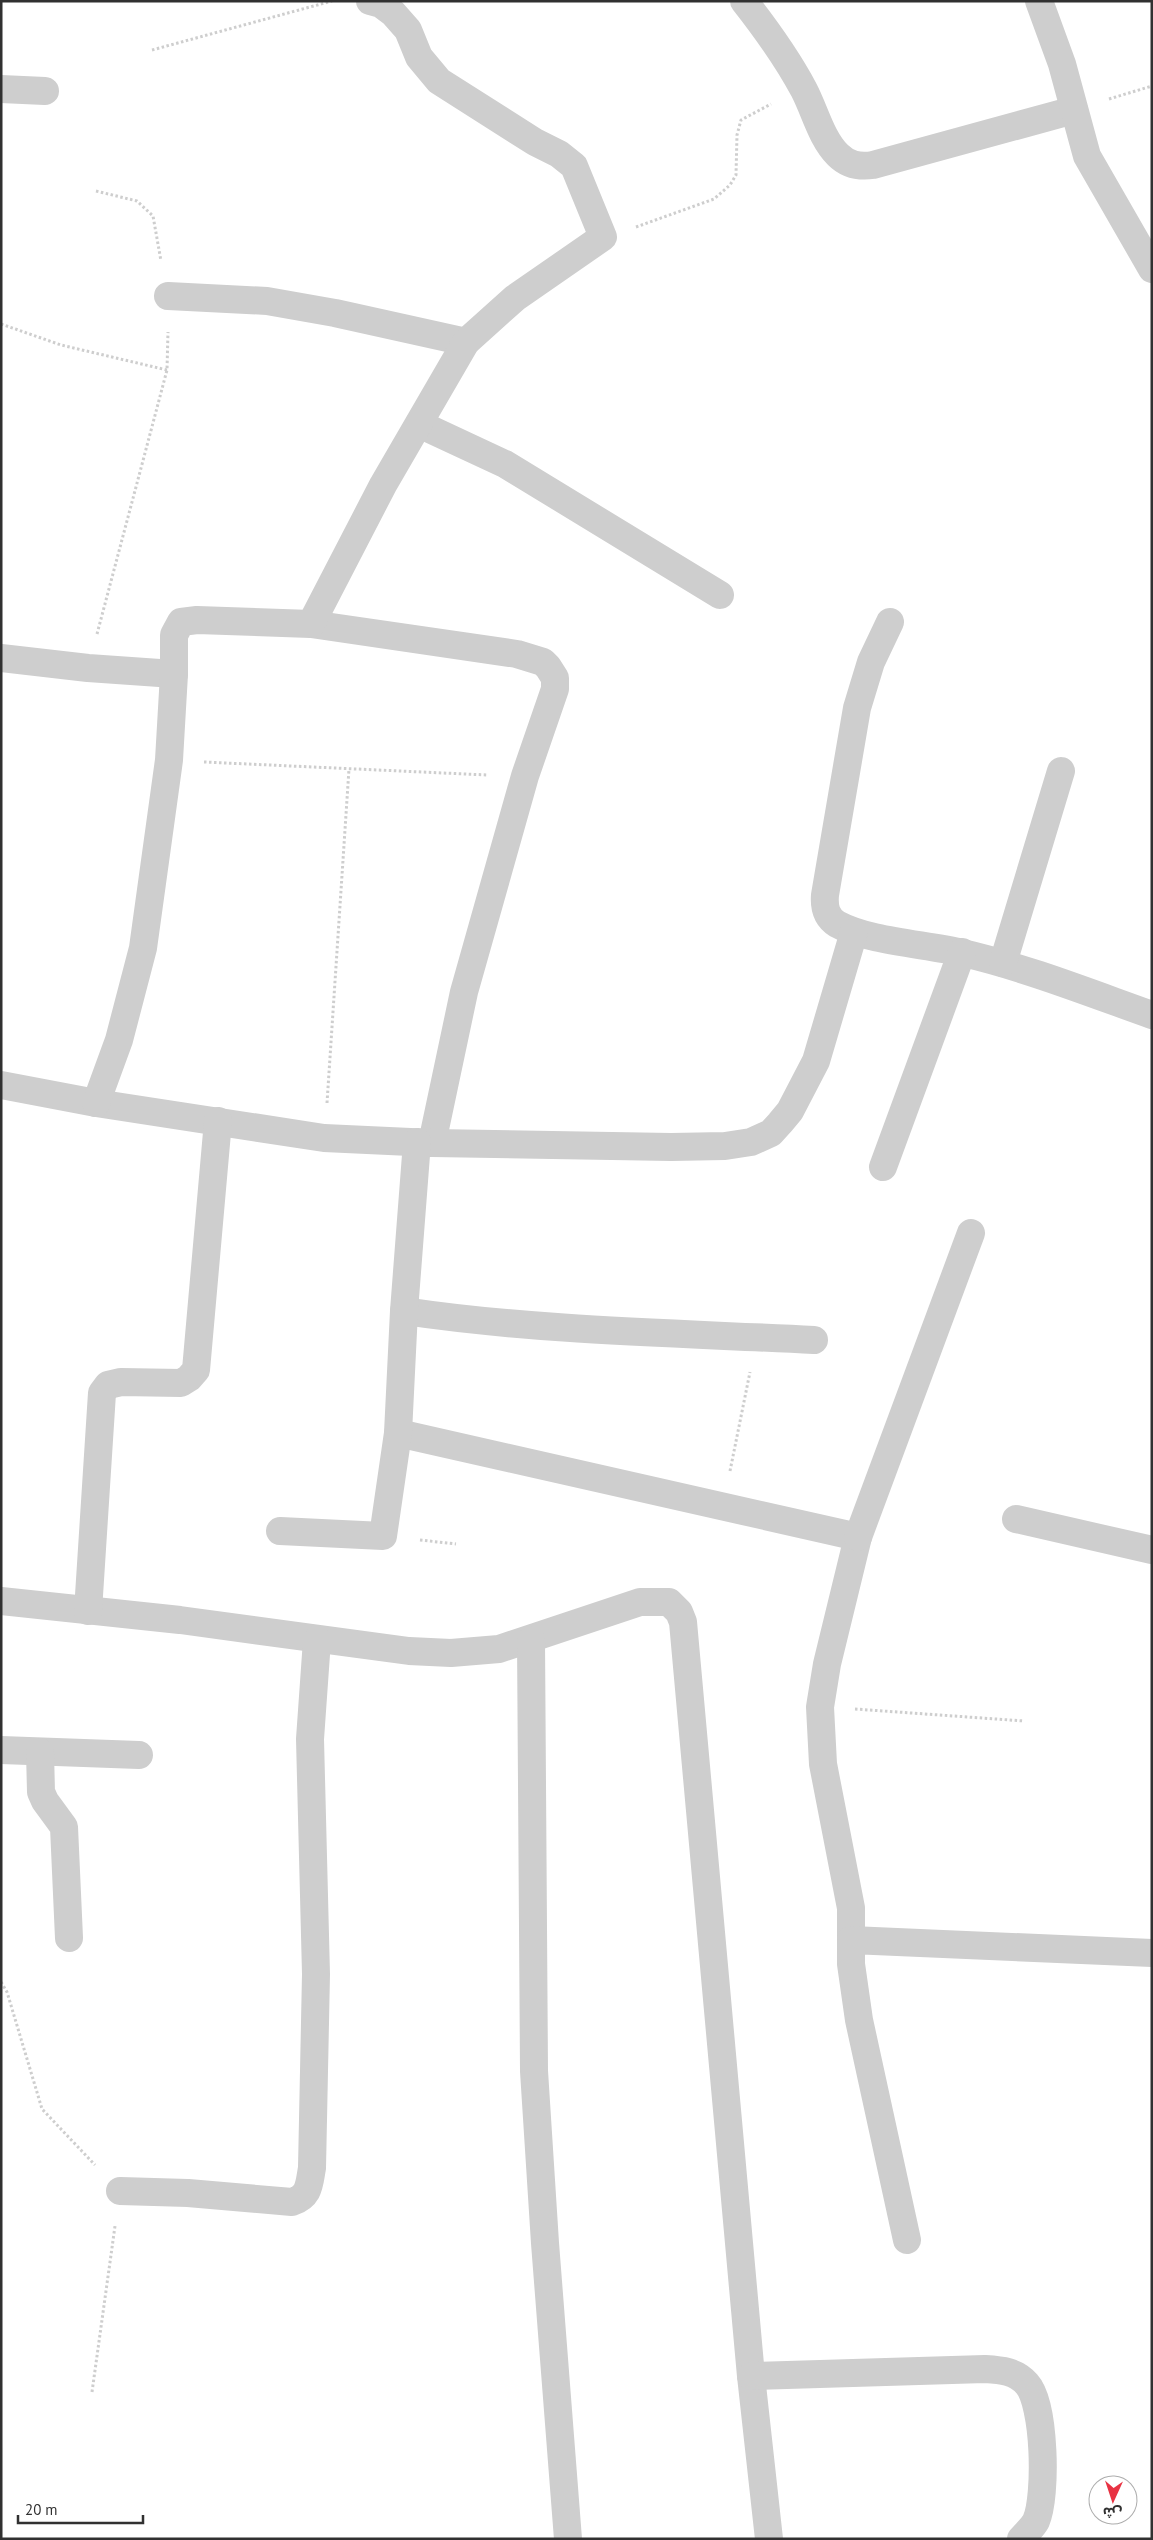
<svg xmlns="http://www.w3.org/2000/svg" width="1153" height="2540" font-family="'PT Sans','Noto Sans Arabic',sans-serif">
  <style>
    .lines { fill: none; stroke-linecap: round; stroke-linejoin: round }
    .path { stroke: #cecece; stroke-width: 3; stroke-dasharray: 2.5 2.5; stroke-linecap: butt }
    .minor { stroke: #cecece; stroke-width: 28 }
  </style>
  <rect width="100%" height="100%" fill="#fff"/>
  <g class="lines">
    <g class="path">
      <path d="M 152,50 L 332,1"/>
      <path d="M 1109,99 L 1152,86"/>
      <path d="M 96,191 L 137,201 L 153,216 L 161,261"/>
      <path d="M 636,227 L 714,199 L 730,185 L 736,175 L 737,135 L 741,120 L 771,104"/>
      <path d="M 1,324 L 61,345 L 167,370"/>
      <path d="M 97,634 L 167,370 L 168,332"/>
      <path d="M 204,762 L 487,775"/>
      <path d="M 327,1103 L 349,769"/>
      <path d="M 730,1471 L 750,1372"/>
      <path d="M 420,1540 L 456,1544"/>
      <path d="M 855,1709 L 1024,1721"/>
      <path d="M 1,1982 L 7,1992 L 42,2109 L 95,2165"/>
      <path d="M 92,2392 L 115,2226"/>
    </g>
    <g class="minor">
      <path d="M 744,1 C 766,29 788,60 804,90 C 815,111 821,138 838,155 C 848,165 859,167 873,165 L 1074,110"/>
      <path d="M 1039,1 L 1062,64 L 1087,156 L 1152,269"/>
      <path d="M 1,89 L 45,91"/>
      <path d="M 168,296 L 267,301 L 335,313 L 466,342"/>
      <path d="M 419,424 L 505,464 L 720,595"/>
      <path d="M 890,622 L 871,662 L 857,708 L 825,895 C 824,907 826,917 837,924 C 870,942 926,944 963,953 C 1027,968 1090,993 1152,1015"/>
      <path d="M 311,624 L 517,654 L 543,662 L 548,667 L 555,678 L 555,689 L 525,776 L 464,992 L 432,1143"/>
      <path d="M 1,658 L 88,668 L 174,674"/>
      <path d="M 1003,963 L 1061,771"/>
      <path d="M 1,1085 L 96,1103 L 324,1138 L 432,1143 L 671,1147 L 725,1146 L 751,1142 L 771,1133 L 780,1123 L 790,1111 L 816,1061 L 854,932"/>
      <path d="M 96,1103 L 119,1040 L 143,948 L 169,760 L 174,674 L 174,635 L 181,622 L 197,620 L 311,624 L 383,485 L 466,342 L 515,298 L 603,237 L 574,166 L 559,154 L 535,142 L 439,81 L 419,57 L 408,30 L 393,13 L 381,4 L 370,1"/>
      <path d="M 883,1167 L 962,952"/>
      <path d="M 404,1311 C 539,1331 677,1333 814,1340"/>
      <path d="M 398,1433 L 858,1537 L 827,1664 L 820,1707 L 823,1764 L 851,1908 L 851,1940"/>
      <path d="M 1016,1519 L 1152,1550"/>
      <path d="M 280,1531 L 383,1536 L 398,1433 L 404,1311 L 417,1142"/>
      <path d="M 858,1537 L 971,1233"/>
      <path d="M 1,1601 L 180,1620 L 409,1651 L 451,1653 L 499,1649 L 640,1602 L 669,1602 L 679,1612 L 683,1622 L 751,2376 L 769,2539"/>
      <path d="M 88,1611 L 102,1393 L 108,1385 L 121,1382 L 181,1383 L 189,1378 L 196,1370 L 218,1121"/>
      <path d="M 531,1640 L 534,2071 L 545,2243 L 568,2539"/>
      <path d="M 1,1750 L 139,1755"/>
      <path d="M 40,1752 L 41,1792 L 45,1801 L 64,1827 L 69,1938"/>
      <path d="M 120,2191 L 188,2193 L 292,2202 C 310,2196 309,2184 312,2168 L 316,1974 L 310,1739 L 317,1640"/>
      <path d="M 907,2240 L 859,2020 L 851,1964 L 851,1940 L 1152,1953"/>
      <path d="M 751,2376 L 985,2369 C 1001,2370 1016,2371 1027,2384 C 1045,2404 1047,2496 1036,2521 C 1033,2527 1026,2533 1021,2539"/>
    </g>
  </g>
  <rect width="1153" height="2540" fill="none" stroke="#313131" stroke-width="5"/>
  <g transform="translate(1113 2500) rotate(183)"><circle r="24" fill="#ffffff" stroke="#adadad"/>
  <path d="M0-4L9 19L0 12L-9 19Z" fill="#e83343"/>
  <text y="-8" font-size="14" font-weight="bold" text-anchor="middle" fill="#313131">ش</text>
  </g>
  <path d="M18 2515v8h125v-8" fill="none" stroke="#313131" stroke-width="2.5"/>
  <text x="25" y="2515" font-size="15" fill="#313131" stroke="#ffffff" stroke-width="4" paint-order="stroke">20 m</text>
</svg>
